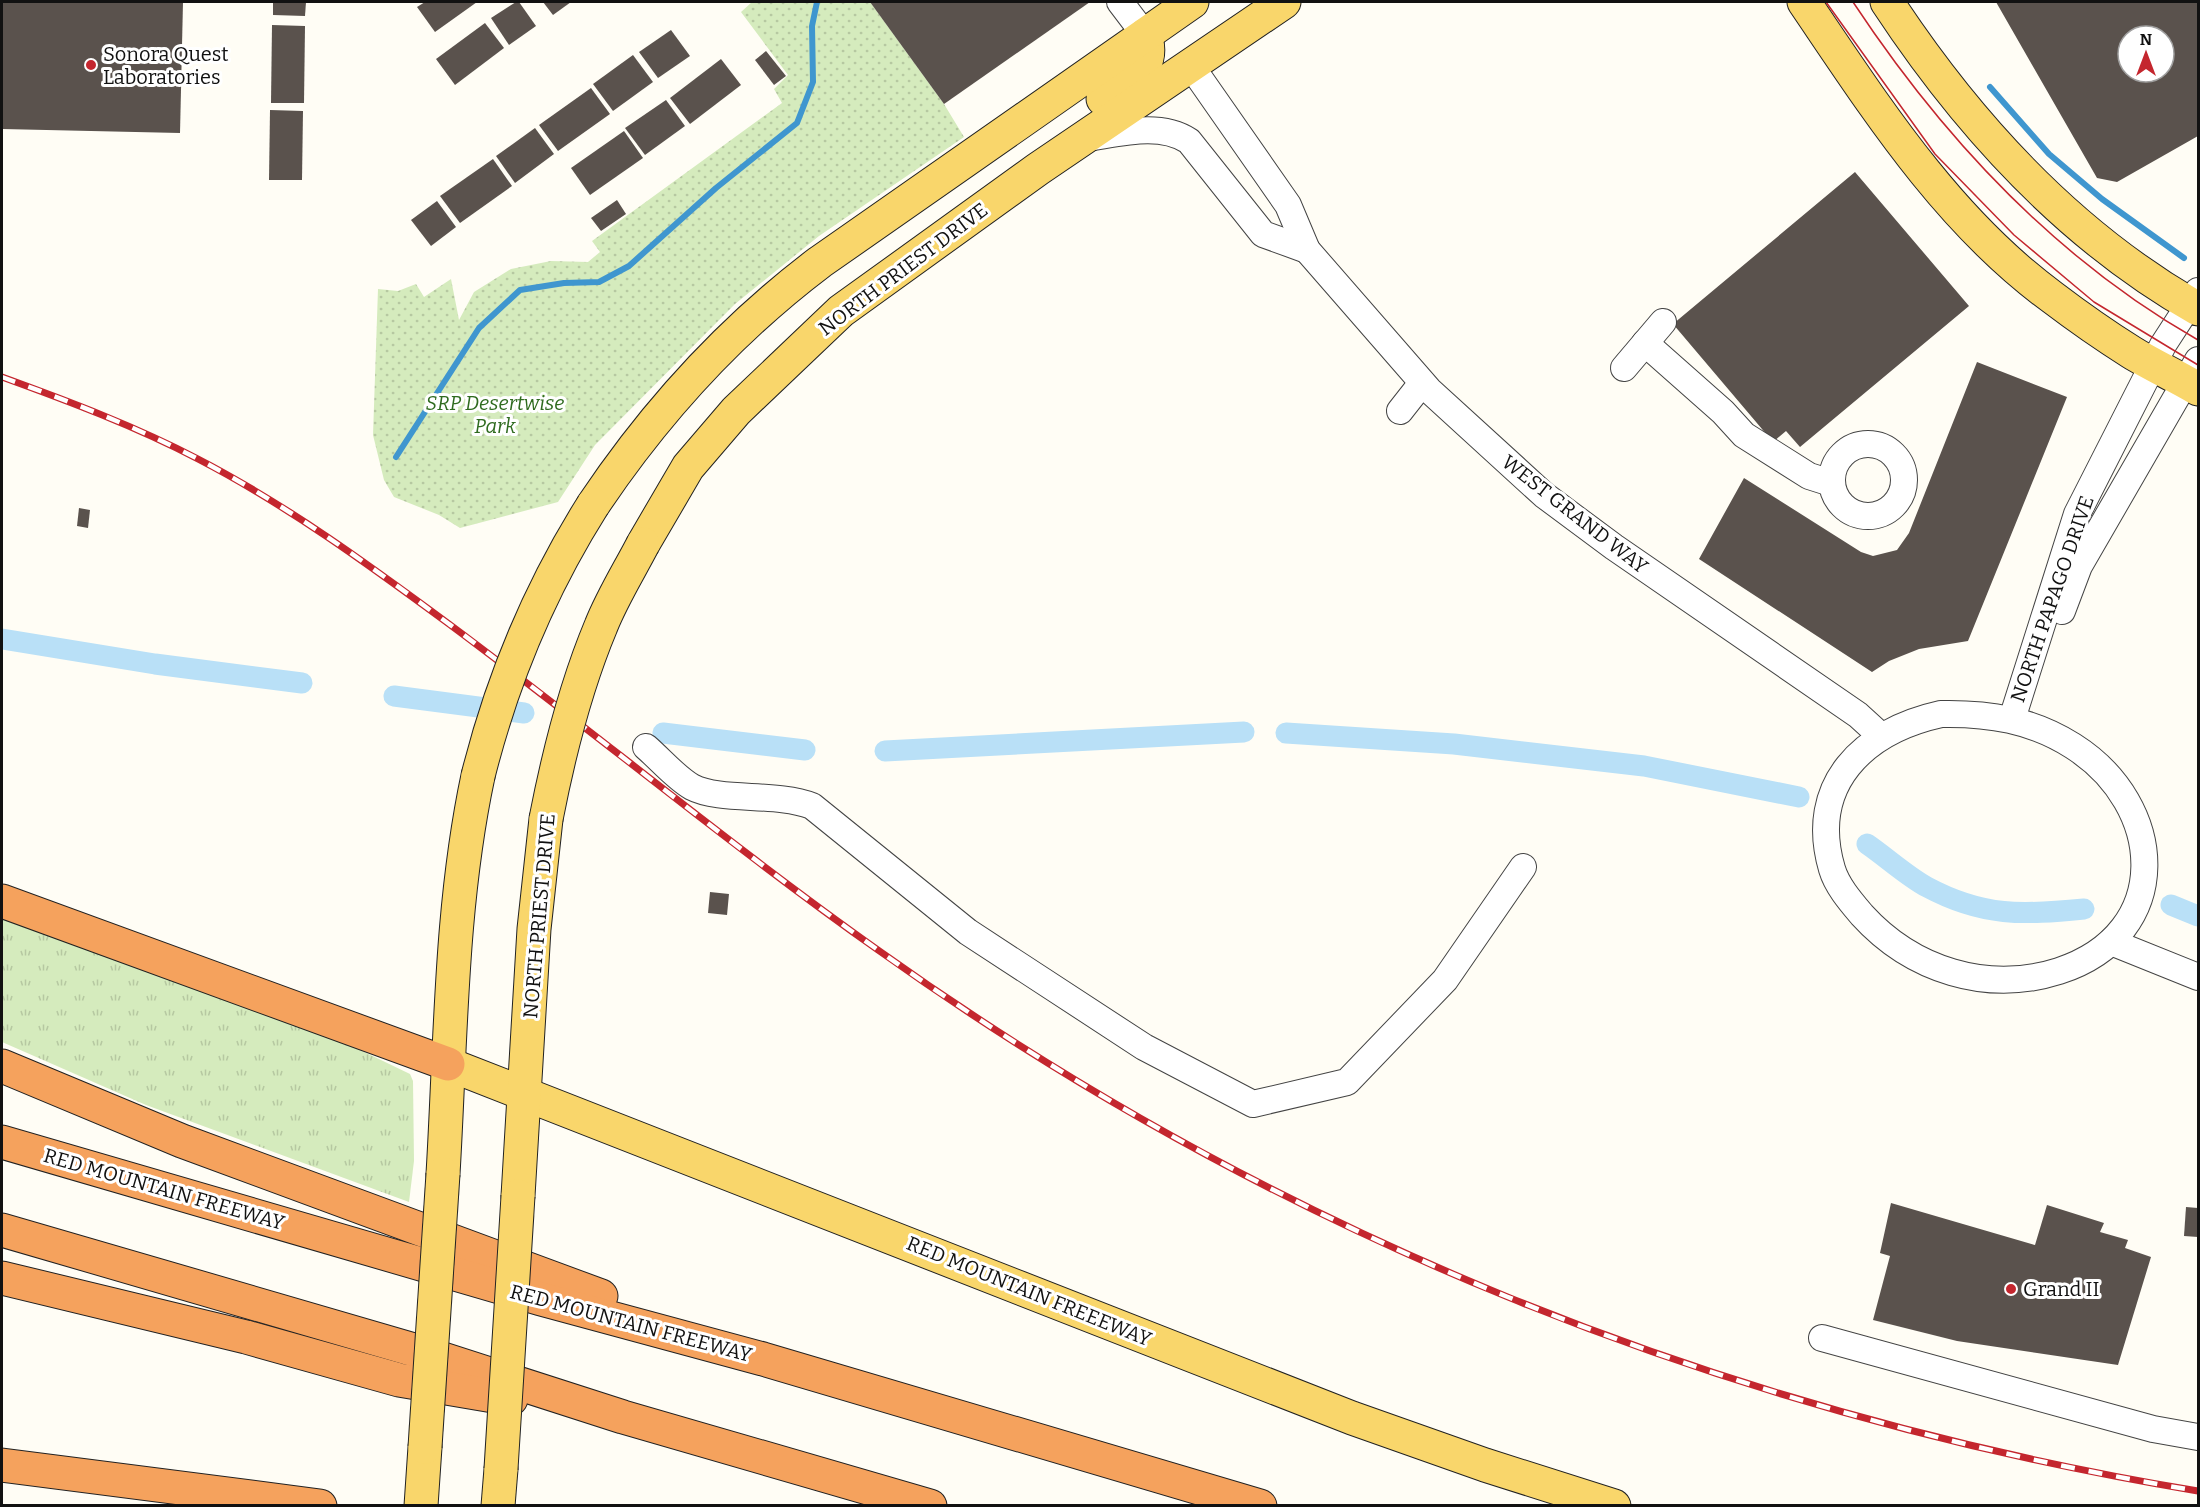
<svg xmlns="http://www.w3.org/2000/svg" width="2200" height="1507" font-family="Bitter,serif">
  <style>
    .grass { fill: url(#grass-tufts) }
    .park { fill: url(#park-dots) }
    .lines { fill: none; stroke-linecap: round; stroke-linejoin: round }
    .stream { stroke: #3f96cf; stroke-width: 6 }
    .canal { stroke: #b9e0f7; stroke-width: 21 }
    .building { fill: #5a524d; fill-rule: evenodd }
    .minor-casing { stroke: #444; stroke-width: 28 }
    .major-casing { stroke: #222; stroke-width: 35 }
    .highway-casing { stroke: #222; stroke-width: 35 }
    .minor { stroke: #fff; stroke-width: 26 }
    .major { stroke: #f9d66b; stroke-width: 33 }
    .highway { stroke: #f5a25d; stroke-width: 33 }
    .tram { stroke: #c4262e; stroke-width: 1.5 }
    .rail-casing { stroke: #c4262e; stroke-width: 7 }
    .rail { stroke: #fff; stroke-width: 4.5; stroke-dasharray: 14; stroke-linecap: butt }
    .major-bridge-casing { stroke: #222; stroke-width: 35; stroke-linecap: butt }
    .major-bridge { stroke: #f9d66b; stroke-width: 33 }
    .poi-dot { fill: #c4262e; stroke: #fff; stroke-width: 2 }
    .labels { text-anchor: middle; stroke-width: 6; stroke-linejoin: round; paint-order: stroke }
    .poi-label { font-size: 20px; fill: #111; stroke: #fff; text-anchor: start }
    .street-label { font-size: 20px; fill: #111; stroke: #fff }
    .park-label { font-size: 20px; font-style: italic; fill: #2f6b1f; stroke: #fff }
  </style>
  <defs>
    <pattern id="grass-tufts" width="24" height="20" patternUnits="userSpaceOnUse" patternTransform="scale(1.5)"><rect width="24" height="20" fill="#d5ebbd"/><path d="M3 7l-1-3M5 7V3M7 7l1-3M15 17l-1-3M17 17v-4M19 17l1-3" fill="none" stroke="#b6c8a1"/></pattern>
    <pattern id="park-dots" width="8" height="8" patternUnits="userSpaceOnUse" patternTransform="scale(1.5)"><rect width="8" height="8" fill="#d5ebbd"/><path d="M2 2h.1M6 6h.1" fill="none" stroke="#b6c8a1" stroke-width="1.8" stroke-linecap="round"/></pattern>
  </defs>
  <rect width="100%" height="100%" fill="#fffdf5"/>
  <path class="grass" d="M 2,917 L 329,1035 L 410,1074 L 413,1081 L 414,1161 L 409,1202 L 146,1105 L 2,1042 Z"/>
  <path class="park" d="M 752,2 L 870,2 L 944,104 L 964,137 L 819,236 L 735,304 L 595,445 L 558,502 L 460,528 L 439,515 L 394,497 L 384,480 L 373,435 L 378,289 L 398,291 L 416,284 L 424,297 L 451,279 L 459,320 L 474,292 L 511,269 L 551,261 L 588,262 L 600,252 L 592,241 L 782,103 L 774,89 L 788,75 L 741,12 Z"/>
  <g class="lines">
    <g class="stream">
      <path d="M 1990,87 L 2049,154 L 2102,199 L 2184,258"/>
      <path d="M 396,457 L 479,328 L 520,290 L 564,283 L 599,282 L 629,266 L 716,188 L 797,123 L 813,82 L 812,26 L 817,2"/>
    </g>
    <g class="canal">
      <path d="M 2,639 L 155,664 L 302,683"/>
      <path d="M 394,696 L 524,713"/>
      <path d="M 663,733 L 805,750"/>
      <path d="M 1286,733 L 1454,744 L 1644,766 L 1799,797"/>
      <path d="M 885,751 L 1244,732"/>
      <path d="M 1867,844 C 1886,857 1908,877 1927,887 C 1983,917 2023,915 2084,909"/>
      <path d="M 2171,905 L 2198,916"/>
    </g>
  </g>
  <g class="building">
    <path d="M 2,2 L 183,2 L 180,133 L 2,129 Z"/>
    <path d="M 273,2 L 306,2 L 305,16 L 273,15 Z"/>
    <path d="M 425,2 L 477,2 L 435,32 L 417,7 Z"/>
    <path d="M 516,2 L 519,2 L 536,26 L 509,45 L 491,18 Z"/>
    <path d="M 543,2 L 571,2 L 553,15 Z"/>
    <path d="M 870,2 L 1090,2 L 944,104 Z"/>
    <path d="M 1996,2 L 2198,2 L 2198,136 L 2117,182 L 2097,178 ZM 2128,36 L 2164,36 L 2164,72 L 2128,72 Z"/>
    <path d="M 485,23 L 504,48 L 455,85 L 436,59 Z"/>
    <path d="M 272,25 L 305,26 L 304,103 L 271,103 Z"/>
    <path d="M 671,30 L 690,56 L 658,78 L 639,52 Z"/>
    <path d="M 766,51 L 786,76 L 774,85 L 755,60 Z"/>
    <path d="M 633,55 L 653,82 L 613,111 L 593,84 Z"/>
    <path d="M 721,59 L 741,85 L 690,124 L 670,98 Z"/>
    <path d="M 591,88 L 610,114 L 558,151 L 539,125 Z"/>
    <path d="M 666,100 L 685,126 L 645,155 L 625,128 Z"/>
    <path d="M 270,110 L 303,111 L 302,180 L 269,180 Z"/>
    <path d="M 535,128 L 554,154 L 515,183 L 496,156 Z"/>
    <path d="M 624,131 L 643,158 L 590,195 L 571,168 Z"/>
    <path d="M 493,159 L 512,186 L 460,223 L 440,196 Z"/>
    <path d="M 1855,172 L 1969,306 L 1800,447 L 1786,431 L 1773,442 L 1673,324 Z"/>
    <path d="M 617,200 L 626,214 L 601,231 L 591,218 Z"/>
    <path d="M 437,201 L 456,227 L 431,246 L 411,220 Z"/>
    <path d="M 1977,362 L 2067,397 L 1968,641 L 1919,649 L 1889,661 L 1872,672 L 1699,559 L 1744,478 L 1861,552 L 1873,556 L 1897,550 L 1909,533 Z"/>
    <path d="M 79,508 L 90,510 L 88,528 L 77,526 Z"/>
    <path d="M 710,892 L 729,894 L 727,915 L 708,913 Z"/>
    <path d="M 1891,1203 L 2035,1245 L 2047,1205 L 2104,1223 L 2100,1232 L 2128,1240 L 2125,1248 L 2151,1257 L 2118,1365 L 1957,1341 L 1873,1320 L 1890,1256 L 1880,1253 Z"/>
    <path d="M 2186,1207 L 2198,1208 L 2198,1237 L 2184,1236 Z"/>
  </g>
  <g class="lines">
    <g class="minor-casing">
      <g id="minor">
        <path d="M 1120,2 L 1145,35"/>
        <path d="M 1191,66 L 1288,205 L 1307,250 L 1429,390 L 1544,495 L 1614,547 L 1858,715 L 1881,736"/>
        <path d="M 1088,138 C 1121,133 1160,122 1189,141 L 1263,234 L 1307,250"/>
        <path d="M 1645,343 L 1723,412 L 1744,435 L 1809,476 L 1831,483"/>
        <path d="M 1624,368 L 1663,322"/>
        <path d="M 1400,411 L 1422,383"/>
        <circle cx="1868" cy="480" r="36"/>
        <path d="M 2062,611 L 2079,566 L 2198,360"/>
        <path d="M 1941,714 C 1989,713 2032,720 2073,746 C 2166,805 2175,933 2059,971 C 1987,994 1912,970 1862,915 C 1851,902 1837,886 1832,869 C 1807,784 1864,731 1941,714 Z"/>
        <path d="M 2012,719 L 2077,514 L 2163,345 L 2198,291"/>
        <path d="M 646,747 C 660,759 676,778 692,787 C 721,802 776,792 812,806 L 968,932 L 1144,1047 L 1253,1104 L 1347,1082 L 1445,980 L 1523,867"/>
        <path d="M 2111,942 L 2198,977"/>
        <path d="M 1822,1338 L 2153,1429 L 2198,1437"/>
      </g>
    </g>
    <g class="major-casing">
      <g id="major">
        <path d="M 1804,2 C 1876,108 1947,220 2052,297 C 2077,316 2104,335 2131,352 C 2152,365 2176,376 2198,389"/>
        <path d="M 1887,2 C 1968,125 2068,235 2198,309"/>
        <path d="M 1103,99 C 1128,82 1157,70 1145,35"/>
        <path d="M 593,505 C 656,411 730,330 820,262 L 1192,2"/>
        <path d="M 643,544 L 688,467 L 736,411 L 841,311 L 1038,169 L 1284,2"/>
        <path d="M 448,1064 L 1352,1418 L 1485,1465 L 1614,1506"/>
        <path d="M 443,1174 C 451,1041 450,908 478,776"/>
        <path d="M 518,1196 L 534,929 L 546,819"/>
        <path d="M 421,1506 L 425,1447"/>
        <path d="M 498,1506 L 501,1469"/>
      </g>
    </g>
    <g class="highway-casing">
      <g id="highway">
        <path d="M 2,901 L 448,1064"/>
        <path d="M 2,1066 L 182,1141 L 601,1296"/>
        <path d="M 2,1142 L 541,1299 L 763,1359 L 1260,1506"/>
        <path d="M 2,1230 L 421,1352 L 623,1417 L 930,1506"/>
        <path d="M 2,1278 L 246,1337 L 399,1380 L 511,1399"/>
        <path d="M 2,1465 L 320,1506"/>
      </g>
    </g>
    <use href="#minor" class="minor"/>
    <use href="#major" class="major"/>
    <use href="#highway" class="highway"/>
    <g class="tram">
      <path d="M 1826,2 L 1935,154 L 2014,235 L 2094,302 L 2198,365"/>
      <path d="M 1853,2 C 1943,138 2056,259 2198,340"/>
    </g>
    <g class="rail-casing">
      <path id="rail" d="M 2,377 C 68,401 135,426 198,459 C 287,505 369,565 449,624 C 593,731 731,846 878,950 C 1273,1232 1720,1412 2198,1491"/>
    </g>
    <use href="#rail" class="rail"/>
    <g class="major-bridge-casing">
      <g id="major-bridge">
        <path d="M 478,776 C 502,680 540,589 593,505"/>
        <path d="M 546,819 C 559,752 575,688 601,626 C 612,598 629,571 643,544"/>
        <path d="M 425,1447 L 443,1174"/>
        <path d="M 501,1469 L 518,1196"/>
      </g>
    </g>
    <use href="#major-bridge" class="major-bridge"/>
  </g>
  <g class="poi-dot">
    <circle cx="91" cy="65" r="6"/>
    <circle cx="2011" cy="1289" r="6"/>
  </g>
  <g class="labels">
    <g class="poi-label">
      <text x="103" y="61">Sonora Quest<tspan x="103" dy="23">Laboratories</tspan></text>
      <text x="2023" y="1296">Grand II</text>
    </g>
    <g class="street-label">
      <text transform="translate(903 269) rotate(-37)" y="7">NORTH PRIEST DRIVE</text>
      <text transform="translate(1575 514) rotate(38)" y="7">WEST GRAND WAY</text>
      <text transform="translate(2052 599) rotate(-71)" y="7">NORTH PAPAGO DRIVE</text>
      <text transform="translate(539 916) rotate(-85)" y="7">NORTH PRIEST DRIVE</text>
      <text transform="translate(164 1189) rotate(16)" y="7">RED MOUNTAIN FREEWAY</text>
      <text transform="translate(1029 1291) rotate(22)" y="7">RED MOUNTAIN FREEEWAY</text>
      <text transform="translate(631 1323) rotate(15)" y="7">RED MOUNTAIN FREEWAY</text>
    </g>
    <g class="park-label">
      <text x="495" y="410">SRP Desertwise<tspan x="495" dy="23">Park</tspan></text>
    </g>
  </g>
  <rect width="2200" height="1507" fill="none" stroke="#111111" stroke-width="6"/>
  <g transform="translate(2146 54)"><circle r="28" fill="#ffffff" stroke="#a0a0a0" stroke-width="1.5"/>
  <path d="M0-4.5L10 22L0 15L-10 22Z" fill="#c4262e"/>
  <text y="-9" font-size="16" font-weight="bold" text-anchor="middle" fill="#111111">N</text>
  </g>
</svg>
